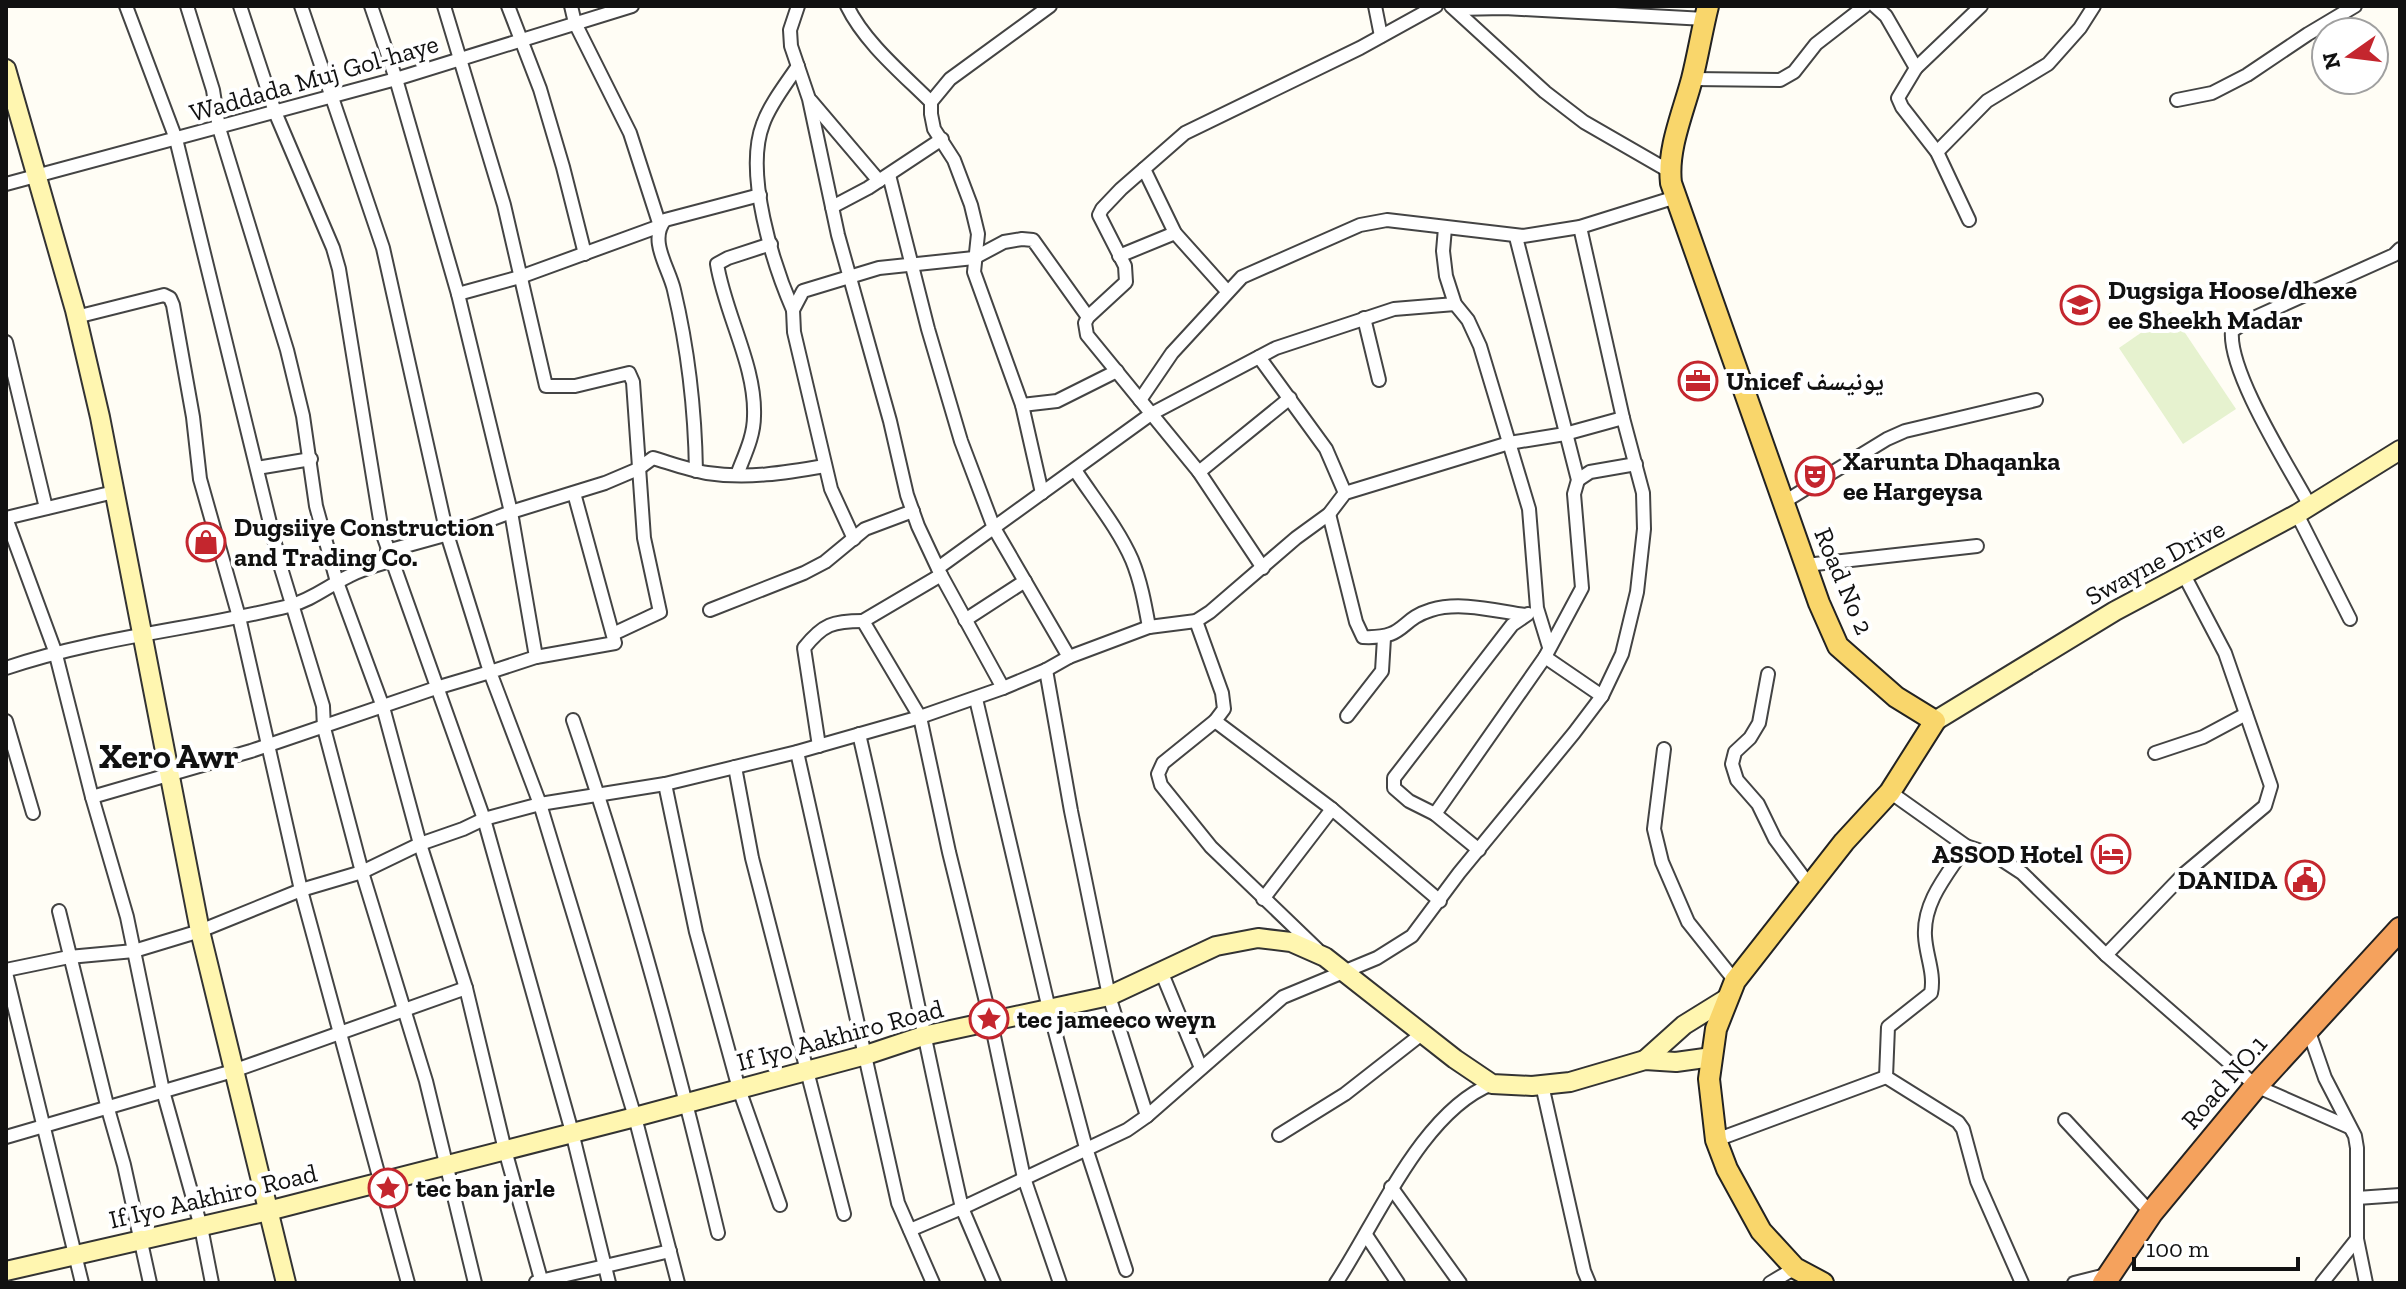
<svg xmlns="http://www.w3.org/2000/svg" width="2406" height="1289" font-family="'Zilla Slab','Noto Naskh Arabic',serif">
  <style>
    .pitch { fill: #e6f2cf }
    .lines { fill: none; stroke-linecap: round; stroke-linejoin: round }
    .street-casing { stroke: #444; stroke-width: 16 }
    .secondary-casing { stroke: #333; stroke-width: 22 }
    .primary-casing { stroke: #222; stroke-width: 24 }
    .highway-casing { stroke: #222; stroke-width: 26 }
    .street { stroke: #fff; stroke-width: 12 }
    .secondary { stroke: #fff6b0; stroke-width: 18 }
    .primary { stroke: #f9d66b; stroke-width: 20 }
    .highway { stroke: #f5a25d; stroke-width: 22 }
    .labels { text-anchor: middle; stroke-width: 8; stroke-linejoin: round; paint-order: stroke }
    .street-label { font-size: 26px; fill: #111; stroke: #fff }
    .poi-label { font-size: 26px; font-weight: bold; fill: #111; stroke: #fff; text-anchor: start }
    .district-label { font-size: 34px; font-weight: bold; fill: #111; stroke: #fff }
  </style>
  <rect width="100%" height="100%" fill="#fffdf5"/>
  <path class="pitch" d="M 2171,312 L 2236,409 L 2183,444 L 2119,348 Z"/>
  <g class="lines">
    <g class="street-casing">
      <g id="street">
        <path d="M 126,6 L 176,139 L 281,568 L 323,706 L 324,728 L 362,872 L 426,1081 L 475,1283"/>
        <path d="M 187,6 L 213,90 L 219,128 L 287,350 L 303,416 L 316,506 L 337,582 L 383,707 L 420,844 L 466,988 L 505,1150 L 542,1283"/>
        <path d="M 240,6 L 275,112 L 333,248 L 339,269 L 382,532 L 484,819 L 572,1132 L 609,1283"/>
        <path d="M 371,6 L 396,79 L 458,294 L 511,512 L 536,657 L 490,672 L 540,804 L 635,1117 L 678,1283"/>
        <path d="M 444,6 L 504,205 L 546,386 L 575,386 L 629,373 L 633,382 L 644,538 L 660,612 L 613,634"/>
        <path d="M 508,6 L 540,89 L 563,167 L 585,254"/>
        <path d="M 798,6 L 790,30 L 791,46 L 809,99 L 838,235 L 890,421 L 907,495 L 918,526 L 941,575 L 1003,688"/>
        <path d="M 847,6 C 865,43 903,74 931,102"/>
        <path d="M 1375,6 L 1381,36"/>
        <path d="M 1451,6 L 1545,92 L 1584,122 L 1669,171"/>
        <path d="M 1875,6 L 1886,16 L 1916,68"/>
        <path d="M 1456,9 L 1504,8 L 1705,19"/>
        <path d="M 1692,79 L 1780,80 L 1794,72 L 1816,44 L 1865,6"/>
        <path d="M 2177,100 L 2212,93 L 2247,75 L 2308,34 L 2355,6"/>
        <path d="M 811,101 L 879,181"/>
        <path d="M 1937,152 L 1987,101 L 2048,64 L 2080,28 L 2094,6"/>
        <path d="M 1144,169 L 1175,233 L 1227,291"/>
        <path d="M 889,175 L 928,329 L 961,441 L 994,528 L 1069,657"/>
        <path d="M 6,184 L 396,79 L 632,6"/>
        <path d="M 832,207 L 868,188 L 942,139"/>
        <path d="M 1969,220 L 1937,152 L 1902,107 L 1898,98 L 1916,68 L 1981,6"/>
        <path d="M 1445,228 L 1443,251 L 1446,276 L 1455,304 L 1468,320 L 1480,346 L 1529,509 L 1537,608 L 1549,647"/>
        <path d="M 1119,256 L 1175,233"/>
        <path d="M 458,294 L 520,277 L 660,226 L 630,133 L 575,23 L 571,6"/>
        <path d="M 793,310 C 773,264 744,173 763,124 C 770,104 786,84 798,66"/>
        <path d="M 76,317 L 164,295 L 170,298 L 173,305 L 193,417 L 200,479 L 239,617 L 301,890 L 408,1283"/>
        <path d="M 1364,318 L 1379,380"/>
        <path d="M 6,342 L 46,508"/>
        <path d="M 1259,357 L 1326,449 L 1345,493"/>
        <path d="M 1140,400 L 1172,353 L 1242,277 L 1360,225 L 1387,220 L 1523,236 L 1580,227 L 1676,197"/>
        <path d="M 1022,405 L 1057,401 L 1117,371"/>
        <path d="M 257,468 L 311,459"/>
        <path d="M 1075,470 C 1094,499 1118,528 1132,560 C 1141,582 1145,605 1149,627"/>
        <path d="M 696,471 C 695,410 688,349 674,290 C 669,268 648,240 665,220 L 760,195"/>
        <path d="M 1199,472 L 1290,398"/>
        <path d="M 737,475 C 744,456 754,437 754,416 C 756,366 725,314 717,264 L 728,258 L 771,244"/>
        <path d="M 1578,480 L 1590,472 L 1636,464"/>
        <path d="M 1042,493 L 1022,405 L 974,272 L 978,234 L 971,205 L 954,160 L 934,129 L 931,114 L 931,102 L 950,79 L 1050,6"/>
        <path d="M 1784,502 L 1887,439 L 1905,431 L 2036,400"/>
        <path d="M 2310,506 C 2289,467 2228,372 2232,331 L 2247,321 L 2394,255 L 2400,249"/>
        <path d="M 1329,514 L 1356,622 L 1363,637 C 1407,639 1398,620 1431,610 C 1460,601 1496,611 1525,615"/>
        <path d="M 2297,514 L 2350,619"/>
        <path d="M 6,518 L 55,651 L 92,797 L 127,917 L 163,1091 L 201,1227 L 212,1283"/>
        <path d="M 6,518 L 114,492"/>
        <path d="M 854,539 L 831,489 L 794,332 L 793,310 L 803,291 L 879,268 L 974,258 L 1004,242 L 1022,239 L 1033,240 L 1088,317"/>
        <path d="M 387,551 L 463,530 L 511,512 L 605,483 L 638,469 L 653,458 C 670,463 689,470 707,473 C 747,479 785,473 825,466"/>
        <path d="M 1806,565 L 1977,546"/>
        <path d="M 938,568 L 1151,414 L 1276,348 L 1394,309 L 1455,304"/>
        <path d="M 1263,568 L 1199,472 L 1087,335 L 1085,323 L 1088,317 L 1126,282 L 1125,266 L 1099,215 L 1102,209 L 1121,189 L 1185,133 L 1360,48 L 1436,6"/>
        <path d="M 941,575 L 863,621 L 920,717 L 949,852 L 991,1022 L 1024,1178 L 1060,1283"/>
        <path d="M 710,610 L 804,573 L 825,562 L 865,529 L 913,511"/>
        <path d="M 965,620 L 1025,581"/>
        <path d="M 1196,621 L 1222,693 L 1224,709 L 1215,721 L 1332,809 L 1440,901"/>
        <path d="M 536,657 L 615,643 L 574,493"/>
        <path d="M 1545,657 L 1602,696"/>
        <path d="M 6,668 C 97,637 195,629 289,606 C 312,600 328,586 349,576 C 362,569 376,565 390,561"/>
        <path d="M 1046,670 L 1071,811 L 1109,996 L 1147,1116"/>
        <path d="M 1768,674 L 1759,723 L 1750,738 L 1735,752 L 1732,764 L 1737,780 L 1758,804 L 1775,839 L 1810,886"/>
        <path d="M 976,699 L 1049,1009 L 1086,1148 L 1126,1270"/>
        <path d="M 1347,716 L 1382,671 L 1384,638"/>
        <path d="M 573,720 C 630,887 677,1060 718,1233"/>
        <path d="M 6,721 L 33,813"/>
        <path d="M 1215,721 L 1163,763 L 1158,774 L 1161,785 L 1211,847 L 1317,949"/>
        <path d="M 859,734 C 896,892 926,1050 962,1208 L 1127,1130 L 1147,1116 L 1283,997 L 1377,958 L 1412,936 L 1459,873 L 1574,733 L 1602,696 L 1622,654 L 1637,592 L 1644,529 L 1643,493 L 1623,418 L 1580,227"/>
        <path d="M 819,746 L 804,648 C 823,624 833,621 863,621"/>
        <path d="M 1664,749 L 1654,829 L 1662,862 L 1688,922 L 1735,981"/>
        <path d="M 797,752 L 898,1203 L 933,1283"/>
        <path d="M 2155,753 L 2203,737 L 2246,714"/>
        <path d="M 735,767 L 752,858 L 844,1214"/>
        <path d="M 665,784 L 696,932 L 739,1089 L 780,1205"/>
        <path d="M 1890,792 L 1966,846 L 1996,856 L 2022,873 L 2106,955 L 2256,1086 L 2349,1127"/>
        <path d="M 92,797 L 251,751 L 436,688 L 490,672 L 447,534 L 383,248 L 301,6"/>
        <path d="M 1435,814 L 1409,801 L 1394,788 L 1394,778 L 1512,625 L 1528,614"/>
        <path d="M 1966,846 C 1948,874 1923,901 1925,936 C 1926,956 1935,973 1931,993 L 1888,1027 L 1886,1077 L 1958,1122 L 1963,1129 L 1977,1181 L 2022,1283"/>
        <path d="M 1479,850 L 1435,814 L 1545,657 L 1582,588 L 1574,494 L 1578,480 L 1516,237"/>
        <path d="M 1263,899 L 1332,809"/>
        <path d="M 59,911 L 108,1109 L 124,1165 L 150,1283"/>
        <path d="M 2106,955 L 2184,874 L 2265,806 L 2271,786 L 2225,653 L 2184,575"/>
        <path d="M 6,970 L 69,957 L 134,951 L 200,931 L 301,890 L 362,872 L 420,844 L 463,829 L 484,819 L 540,804 L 665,784 L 797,752 L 920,717 L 1003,688 L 1046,670 L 1069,657 L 1149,627 L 1196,621 L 1210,612 L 1296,538 L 1329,514 L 1345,493 L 1509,443 L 1565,434 L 1623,418"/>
        <path d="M 1161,971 L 1201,1068"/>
        <path d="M 6,973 L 82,1283"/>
        <path d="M 2308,1029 L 2325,1078 L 2355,1136 L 2357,1148 L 2357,1239 L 2366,1283"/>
        <path d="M 1542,1085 L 1584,1271 L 1589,1283"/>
        <path d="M 2065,1120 L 2151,1213"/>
        <path d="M 1279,1135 L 1345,1094 L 1423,1033"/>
        <path d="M 6,1137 L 233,1071 L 466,988"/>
        <path d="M 1716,1140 L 1886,1077"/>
        <path d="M 1391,1187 L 1460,1283"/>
        <path d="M 2357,1198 L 2400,1195"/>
        <path d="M 910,1230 L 962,1208 L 994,1283"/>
        <path d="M 1366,1235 L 1398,1283"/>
        <path d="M 536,1282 L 670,1251"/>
        <path d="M 1336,1283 C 1376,1223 1422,1111 1492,1084"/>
        <path d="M 1770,1283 L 1795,1268"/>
        <path d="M 2074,1283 L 2110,1274"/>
        <path d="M 2322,1283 L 2357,1239"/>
      </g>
    </g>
    <g class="secondary-casing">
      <g id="secondary">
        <path d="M 6,69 L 75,310 L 100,417 L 200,931 L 286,1283"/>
        <path d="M 1935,721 L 2115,611 L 2297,514 L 2400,450"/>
        <path d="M 1645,1060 L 1684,1025 L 1726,999"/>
        <path d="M 6,1271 L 268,1211 L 635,1117 L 866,1055 L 923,1036 L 1109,996 L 1216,946 L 1258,938 L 1291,942 L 1325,957 L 1455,1059 L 1492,1084 L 1532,1086 L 1570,1082 L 1645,1060 L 1676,1062 L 1712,1057"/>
      </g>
    </g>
    <g class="primary-casing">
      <path id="primary" d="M 1708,6 C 1702,30 1698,55 1692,79 C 1683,113 1667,149 1671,183 L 1819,603 L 1838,646 L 1896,697 L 1935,721 L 1890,792 L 1844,842 L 1735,981 L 1716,1029 L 1709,1079 L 1716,1140 L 1727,1169 L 1761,1231 L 1795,1268 L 1823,1283"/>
    </g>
    <g class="highway-casing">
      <path id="highway" d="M 2104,1283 L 2151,1213 L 2256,1086 L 2400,929"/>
    </g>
    <use href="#street" class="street"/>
    <use href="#secondary" class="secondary"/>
    <use href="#primary" class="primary"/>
    <use href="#highway" class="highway"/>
  </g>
  <defs>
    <g id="school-ring" transform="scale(2)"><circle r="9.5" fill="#fff" stroke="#c4262e" stroke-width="1.5"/><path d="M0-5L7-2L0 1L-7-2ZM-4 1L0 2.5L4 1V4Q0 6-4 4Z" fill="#c4262e"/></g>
    <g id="office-ring" transform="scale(2)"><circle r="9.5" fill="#fff" stroke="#c4262e" stroke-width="1.5"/><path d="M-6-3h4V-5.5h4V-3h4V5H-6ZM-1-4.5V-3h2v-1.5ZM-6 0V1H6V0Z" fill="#c4262e"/></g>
    <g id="theatre-ring" transform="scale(2)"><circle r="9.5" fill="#fff" stroke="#c4262e" stroke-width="1.5"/><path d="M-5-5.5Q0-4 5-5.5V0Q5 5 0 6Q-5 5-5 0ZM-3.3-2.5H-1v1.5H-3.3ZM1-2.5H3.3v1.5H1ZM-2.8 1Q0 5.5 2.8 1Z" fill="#c4262e"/></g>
    <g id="shop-ring" transform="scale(2)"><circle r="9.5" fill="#fff" stroke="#c4262e" stroke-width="1.5"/><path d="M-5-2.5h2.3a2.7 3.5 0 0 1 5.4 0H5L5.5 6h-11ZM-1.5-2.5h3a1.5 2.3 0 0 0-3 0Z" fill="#c4262e"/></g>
    <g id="hotel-ring" transform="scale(2)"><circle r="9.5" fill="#fff" stroke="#c4262e" stroke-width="1.5"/><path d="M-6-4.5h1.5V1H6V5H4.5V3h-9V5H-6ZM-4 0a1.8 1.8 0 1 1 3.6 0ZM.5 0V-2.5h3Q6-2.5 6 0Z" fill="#c4262e"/></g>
    <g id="civic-ring" transform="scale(2)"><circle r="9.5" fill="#fff" stroke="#c4262e" stroke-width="1.5"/><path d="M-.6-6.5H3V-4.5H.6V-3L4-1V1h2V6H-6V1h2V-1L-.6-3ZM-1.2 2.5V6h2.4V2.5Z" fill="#c4262e"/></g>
    <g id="sight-ring" transform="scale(2)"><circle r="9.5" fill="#fff" stroke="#c4262e" stroke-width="1.5"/><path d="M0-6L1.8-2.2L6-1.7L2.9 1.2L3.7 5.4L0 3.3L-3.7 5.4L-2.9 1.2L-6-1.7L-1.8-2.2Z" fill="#c4262e"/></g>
  </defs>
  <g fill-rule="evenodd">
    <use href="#school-ring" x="2080" y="305"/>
    <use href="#office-ring" x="1698" y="381"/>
    <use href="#theatre-ring" x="1815" y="476"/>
    <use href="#shop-ring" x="206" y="542"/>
    <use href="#hotel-ring" x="2111" y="854"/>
    <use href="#civic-ring" x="2305" y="880"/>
    <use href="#sight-ring" x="989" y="1019"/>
    <use href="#sight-ring" x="388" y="1188"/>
  </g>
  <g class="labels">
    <g class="street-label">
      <text transform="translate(314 78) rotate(-16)" y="9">Waddada Muj Gol-haye</text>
      <text transform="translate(2155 562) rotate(-28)" y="9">Swayne Drive</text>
      <text transform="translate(1844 581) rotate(67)" y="9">Road No 2</text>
      <text transform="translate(840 1035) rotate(-15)" y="9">If Iyo Aakhiro Road</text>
      <text transform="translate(2224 1082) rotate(-49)" y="9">Road NO.1</text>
      <text transform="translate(213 1196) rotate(-13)" y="9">If Iyo Aakhiro Road</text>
    </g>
    <g class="poi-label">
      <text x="2108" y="299">Dugsiga Hoose/dhexe<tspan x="2108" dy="30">ee Sheekh Madar</tspan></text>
      <text x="1726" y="390">Unicef يونيسف</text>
      <text x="1843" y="470">Xarunta Dhaqanka<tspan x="1843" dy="30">ee Hargeysa</tspan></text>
      <text x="234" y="536">Dugsiiye Construction<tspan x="234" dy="30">and Trading Co.</tspan></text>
      <text x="2083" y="863" text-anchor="end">ASSOD Hotel</text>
      <text x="2277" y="889" text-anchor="end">DANIDA</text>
      <text x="1017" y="1028">tec jameeco weyn</text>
      <text x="416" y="1197">tec ban jarle</text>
    </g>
    <g class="district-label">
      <text x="169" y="768">Xero Awr</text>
    </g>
  </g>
  <rect width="2406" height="1289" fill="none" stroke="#111111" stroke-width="16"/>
  <g transform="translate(2350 56) rotate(256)"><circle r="38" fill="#ffffff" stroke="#a0a0a0" stroke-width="2"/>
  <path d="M0-6L14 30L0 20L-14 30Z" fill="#c4262e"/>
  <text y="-12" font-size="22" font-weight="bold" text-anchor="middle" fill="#111111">N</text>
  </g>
  <path d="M2134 1257v12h164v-12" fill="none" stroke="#111111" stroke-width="4"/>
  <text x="2146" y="1257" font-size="24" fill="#111111" stroke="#ffffff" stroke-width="6" paint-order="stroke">100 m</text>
</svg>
